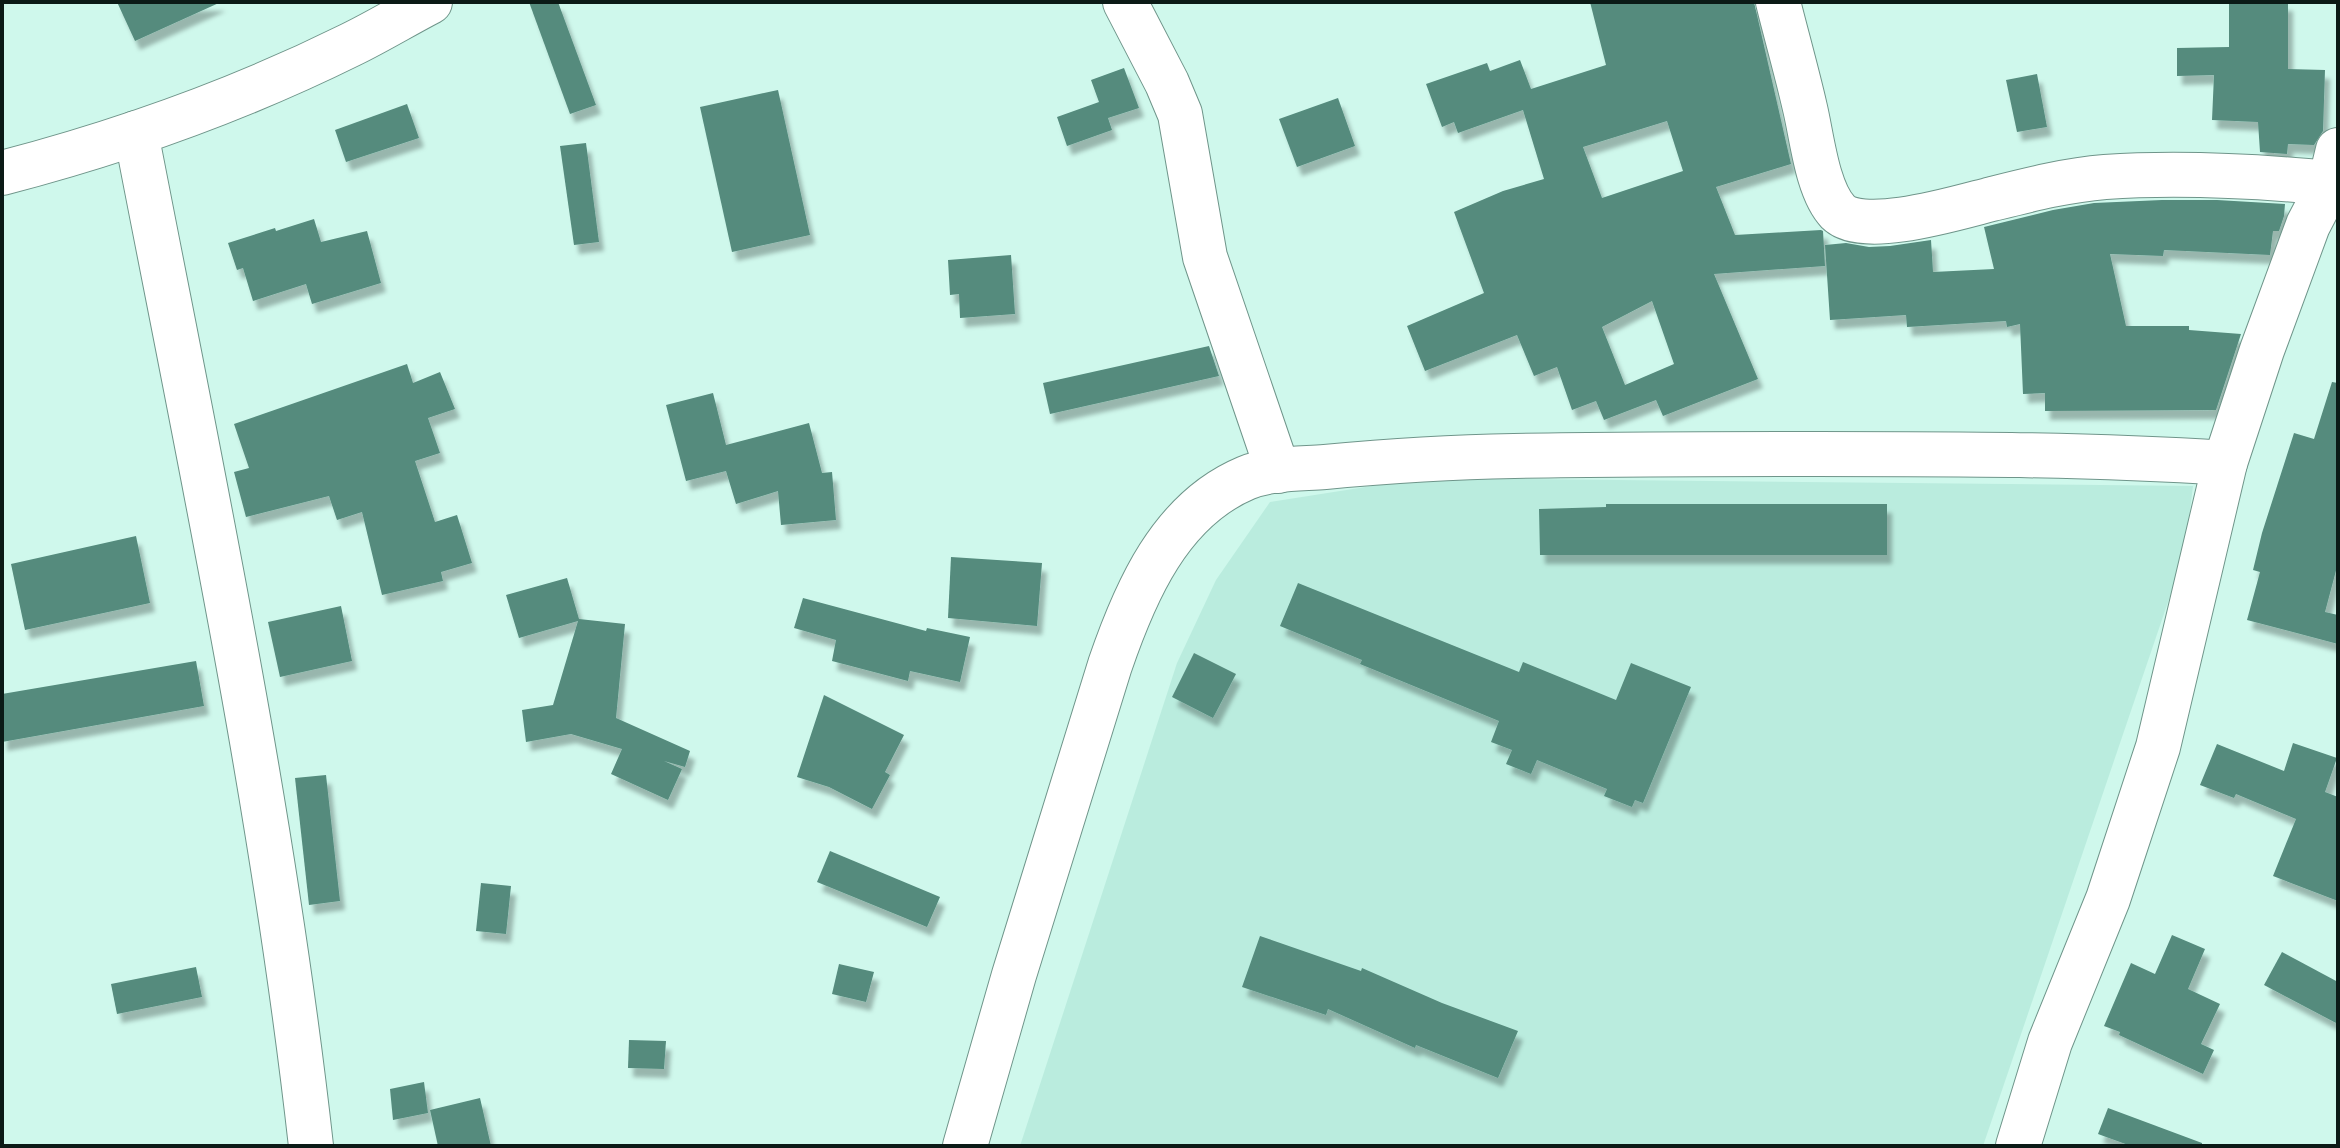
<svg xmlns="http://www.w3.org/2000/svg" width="2340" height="1148" font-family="'IBM Plex Sans',sans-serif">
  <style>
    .built { fill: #baecde }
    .building { fill: #548b7d; fill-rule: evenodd; filter: url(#shadow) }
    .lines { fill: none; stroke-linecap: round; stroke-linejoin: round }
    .minor-casing { stroke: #6f958a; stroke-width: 46 }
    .minor { stroke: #fff; stroke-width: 44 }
  </style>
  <defs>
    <filter id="shadow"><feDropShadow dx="5" dy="9" stdDeviation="2" flood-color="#0004"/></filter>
  </defs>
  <rect width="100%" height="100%" fill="#cff8ec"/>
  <path class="built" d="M 1423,478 L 2193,486 L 2185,552 L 1983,1146 L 1020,1146 L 1177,663 L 1216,580 L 1270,502 Z"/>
  <g class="building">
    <path d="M 117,2 L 221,2 L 135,41 Z"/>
    <path d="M 529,2 L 558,2 L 596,105 L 570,114 Z"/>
    <path d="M 1590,2 L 1754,2 L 1791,164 L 1716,187 L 1735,235 L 1821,230 L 1823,231 L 1825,266 L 1714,274 L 1758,379 L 1663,416 L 1656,400 L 1604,420 L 1596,401 L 1572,410 L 1557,367 L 1534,376 L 1517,335 L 1425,371 L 1407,326 L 1484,293 L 1454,212 L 1503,191 L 1544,179 L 1523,110 L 1458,133 L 1454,122 L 1442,127 L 1426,84 L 1487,63 L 1490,71 L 1520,60 L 1531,89 L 1606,65 ZM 1667,121 L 1683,171 L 1602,198 L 1583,147 ZM 1652,301 L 1674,364 L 1625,385 L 1602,327 Z"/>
    <path d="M 2229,2 L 2288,2 L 2288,69 L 2325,70 L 2323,131 L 2314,145 L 2288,144 L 2287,154 L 2260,152 L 2258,122 L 2212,120 L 2214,75 L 2177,76 L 2177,48 L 2229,47 Z"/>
    <path d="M 1124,68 L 1139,108 L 1108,118 L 1112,130 L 1067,146 L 1057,117 L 1099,102 L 1091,80 Z"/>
    <path d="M 2037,74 L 2047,127 L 2017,132 L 2006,80 Z"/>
    <path d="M 778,90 L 810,235 L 732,252 L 700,107 Z"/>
    <path d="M 1338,98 L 1355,146 L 1297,167 L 1279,119 Z"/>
    <path d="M 407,104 L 419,138 L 346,162 L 335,130 Z"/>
    <path d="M 586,143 L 599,242 L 574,245 L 560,146 Z"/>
    <path d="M 2217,200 L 2285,204 L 2284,216 L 2279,231 L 2273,231 L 2270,255 L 2164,250 L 2163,256 L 2110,254 L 2126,326 L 2189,326 L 2189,330 L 2241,334 L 2216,410 L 2045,411 L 2045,393 L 2023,394 L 2020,324 L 2007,327 L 2006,321 L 1907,327 L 1906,315 L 1830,320 L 1825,245 L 1846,243 L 1869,247 L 1890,246 L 1931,240 L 1933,272 L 1994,269 L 1984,227 L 2053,210 L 2094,203 L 2162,200 Z"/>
    <path d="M 314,219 L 321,242 L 367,231 L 381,283 L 312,304 L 306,284 L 253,301 L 243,268 L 237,270 L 228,243 L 275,228 L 276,231 Z"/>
    <path d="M 1011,255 L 1015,314 L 960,318 L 959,294 L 950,295 L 948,260 Z"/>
    <path d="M 1209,346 L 1219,376 L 1050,414 L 1043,383 Z"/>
    <path d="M 407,364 L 413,383 L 440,372 L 455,409 L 428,418 L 440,453 L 415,461 L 435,522 L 457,515 L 472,563 L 441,572 L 443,581 L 382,595 L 362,512 L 337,520 L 329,496 L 246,517 L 234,472 L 249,468 L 234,424 Z"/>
    <path d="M 2332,382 L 2338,383 L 2338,563 L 2325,612 L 2338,615 L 2338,644 L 2247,620 L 2260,572 L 2253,570 L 2262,533 L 2294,433 L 2314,439 Z"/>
    <path d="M 713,393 L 726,445 L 809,423 L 822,473 L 832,472 L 836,520 L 781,525 L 778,491 L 736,504 L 726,471 L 686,481 L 666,405 Z"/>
    <path d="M 1606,504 L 1887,504 L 1887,555 L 1540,555 L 1539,509 L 1606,507 Z"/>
    <path d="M 136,536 L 150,603 L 25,630 L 11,564 Z"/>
    <path d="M 951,557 L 1042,563 L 1037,626 L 948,618 Z"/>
    <path d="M 567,578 L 579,619 L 625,624 L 616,718 L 690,751 L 685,767 L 664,761 L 682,769 L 668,800 L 611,774 L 622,749 L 571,734 L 526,742 L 522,710 L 553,705 L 578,621 L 519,638 L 506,595 Z"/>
    <path d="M 1298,583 L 1519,672 L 1523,662 L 1616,700 L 1631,663 L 1691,687 L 1643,803 L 1635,800 L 1632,807 L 1604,796 L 1607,789 L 1537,760 L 1531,774 L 1506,764 L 1512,750 L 1491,742 L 1499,721 L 1360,664 L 1362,660 L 1280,626 Z"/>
    <path d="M 803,598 L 926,631 L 927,628 L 970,637 L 960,682 L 910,671 L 908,681 L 832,661 L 836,640 L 794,628 Z"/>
    <path d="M 341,606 L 352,661 L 280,677 L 268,622 Z"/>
    <path d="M 1194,653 L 1236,674 L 1213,718 L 1172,697 Z"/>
    <path d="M 196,661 L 204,706 L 2,742 L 2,694 Z"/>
    <path d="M 824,695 L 904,735 L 885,772 L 890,775 L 872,809 L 829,787 L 797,777 Z"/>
    <path d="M 2293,743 L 2337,758 L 2325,792 L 2338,797 L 2338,901 L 2273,876 L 2296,819 L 2236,794 L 2234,798 L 2200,785 L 2217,744 L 2284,771 Z"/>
    <path d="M 326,775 L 340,901 L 309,905 L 295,778 Z"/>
    <path d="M 830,851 L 940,897 L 927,927 L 817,882 Z"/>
    <path d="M 481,883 L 511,886 L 506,934 L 476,931 Z"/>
    <path d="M 2172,935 L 2205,949 L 2188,989 L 2220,1004 L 2201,1044 L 2214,1050 L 2203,1074 L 2119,1035 L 2120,1032 L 2104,1026 L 2131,963 L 2155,974 Z"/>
    <path d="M 1260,936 L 1361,971 L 1362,968 L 1442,1003 L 1518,1031 L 1498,1078 L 1416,1045 L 1415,1048 L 1328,1009 L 1326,1015 L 1242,987 Z"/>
    <path d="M 2282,952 L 2338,982 L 2338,1024 L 2264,985 Z"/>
    <path d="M 839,964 L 874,972 L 866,1002 L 832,994 Z"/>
    <path d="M 196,967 L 202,997 L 117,1014 L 111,984 Z"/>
    <path d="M 629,1040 L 666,1041 L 664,1069 L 628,1068 Z"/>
    <path d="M 424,1082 L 428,1113 L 393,1120 L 390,1089 Z"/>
    <path d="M 480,1098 L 491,1146 L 438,1146 L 430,1110 Z"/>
    <path d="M 2108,1108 L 2202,1143 L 2202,1146 L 2131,1146 L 2098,1134 Z"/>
  </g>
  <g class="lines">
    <g class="minor-casing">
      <g id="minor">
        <path d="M 1125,2 L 1167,83 L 1180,114 L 1205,257 L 1278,471"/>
        <path d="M 1778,2 C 1787,38 1797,73 1805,108 C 1812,137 1817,190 1838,212 C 1863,237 1960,207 1992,199 C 2028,190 2067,180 2105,177 C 2180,172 2256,176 2330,183"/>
        <path d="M 136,133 C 201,469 273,806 311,1146"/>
        <path d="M 2,173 C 121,142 239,100 350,45 C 377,32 403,16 430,2"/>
        <path d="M 965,1146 L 1014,975 L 1110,665 C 1135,592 1170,510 1246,478 C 1270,468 1300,469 1325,467 C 1388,461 1451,457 1514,456 C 1615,454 1715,454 1815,454 C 1952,454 2088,454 2225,463"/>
        <path d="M 2018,1146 L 2050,1042 L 2108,899 L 2158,747 L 2225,463 L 2262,350 L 2308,225 L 2330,183 L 2338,150"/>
      </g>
    </g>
    <use href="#minor" class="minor"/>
  </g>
  <rect width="2340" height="1148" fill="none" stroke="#0b1a16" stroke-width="8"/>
</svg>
